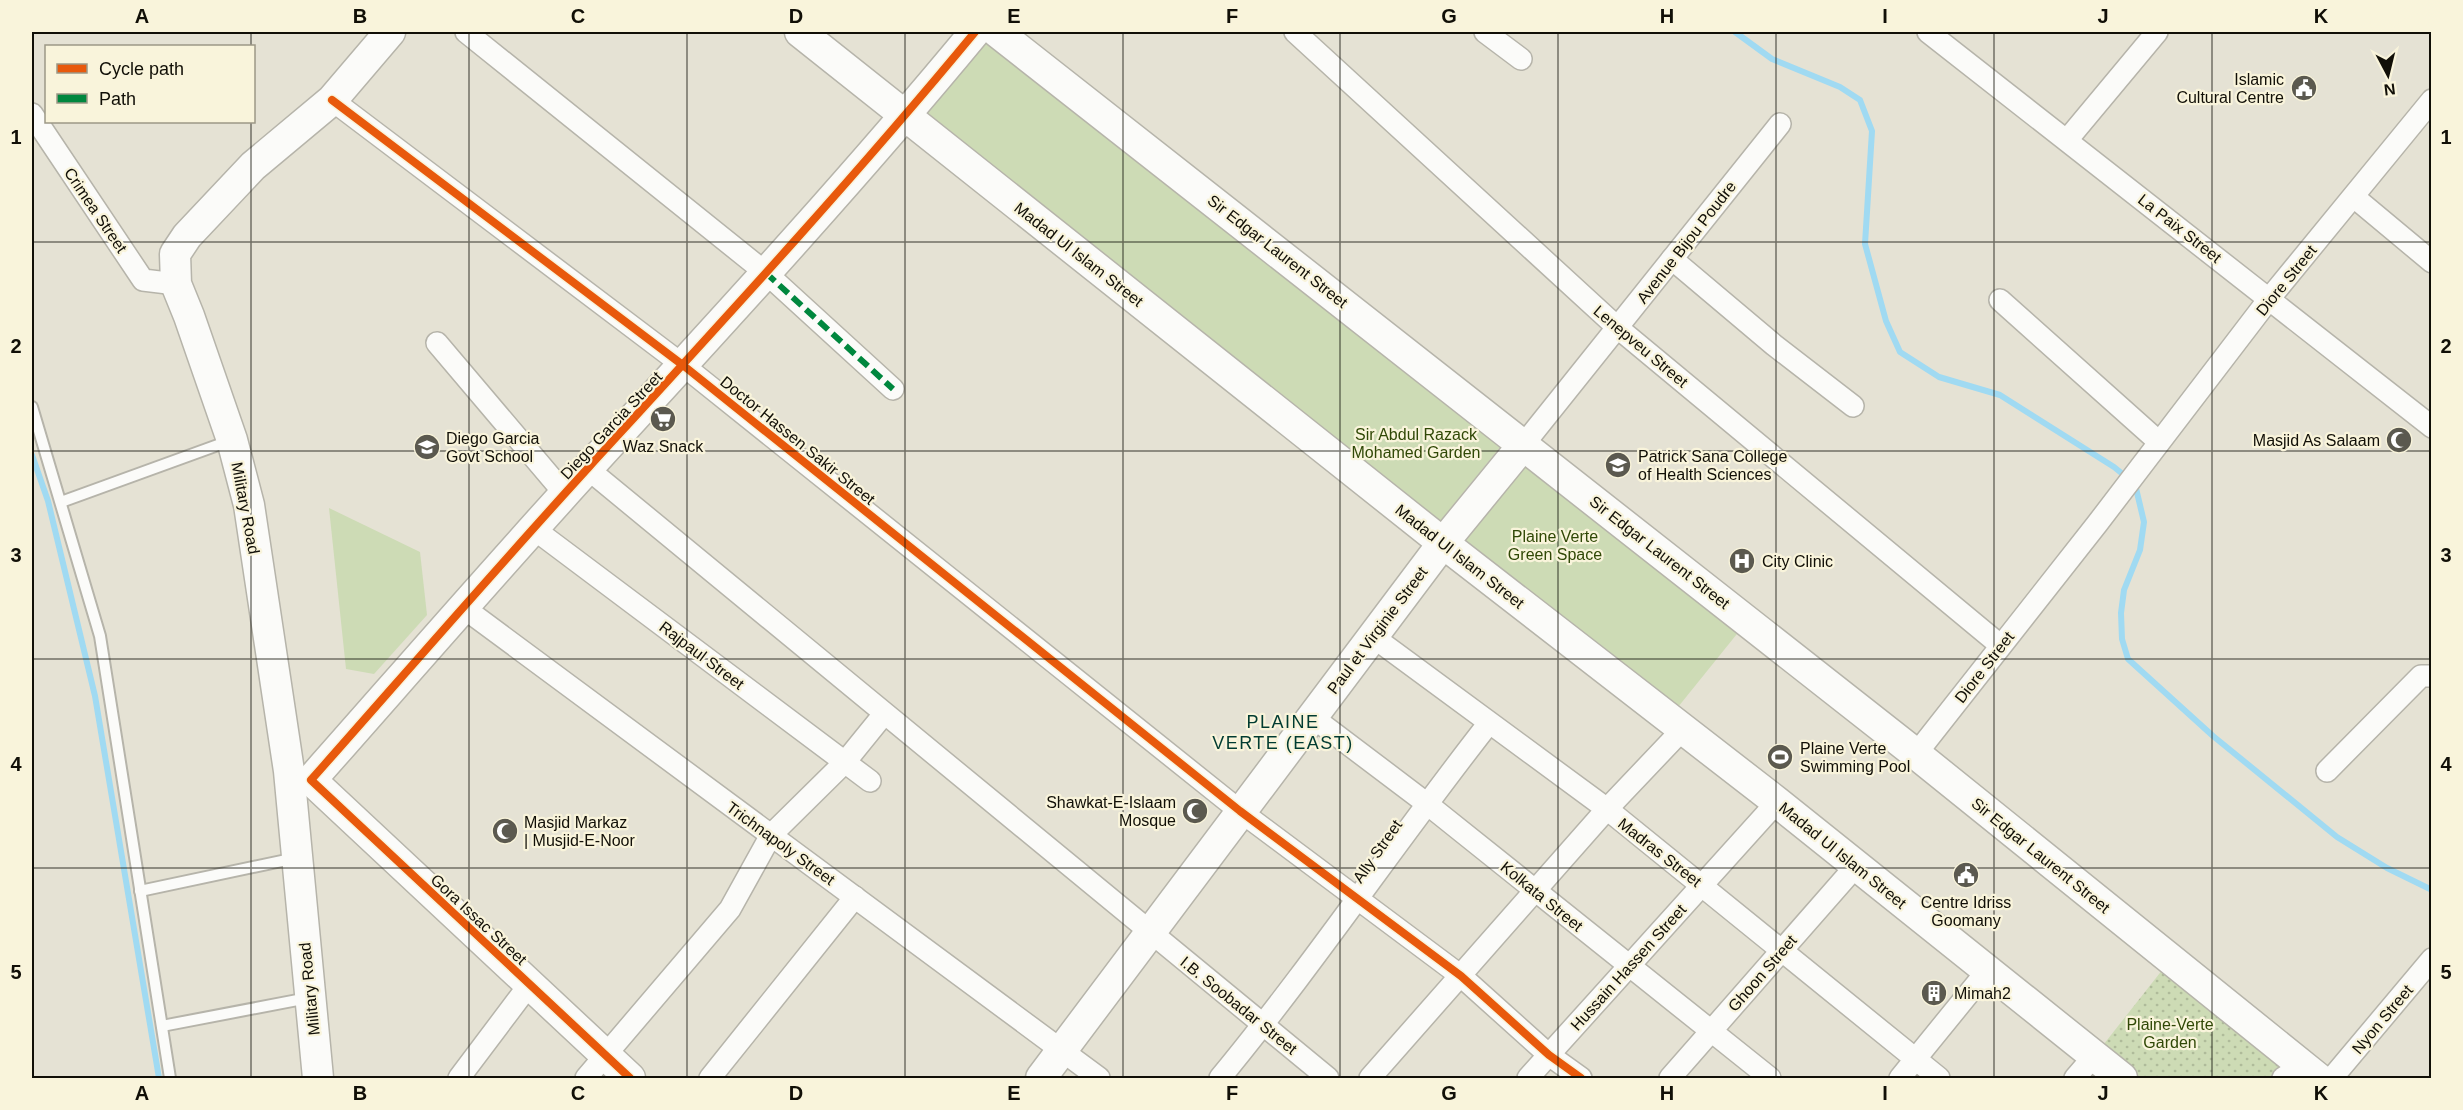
<svg xmlns="http://www.w3.org/2000/svg" width="2463" height="1110" font-family="Helvetica,sans-serif">
  <style>
    .grass { fill: url(#grass-dots) }
    .park { fill: #cddbb5 }
    .lines { fill: none; stroke-linecap: round; stroke-linejoin: round }
    .stream { stroke: #a0daf2; stroke-width: 6 }
    .lane-casing { stroke: #b6b4aa; stroke-width: 14 }
    .street-casing { stroke: #b6b4aa; stroke-width: 24 }
    .secondary-casing { stroke: #b6b4aa; stroke-width: 33 }
    .lane { stroke: #fbfbf9; stroke-width: 10 }
    .street { stroke: #fbfbf9; stroke-width: 21 }
    .secondary { stroke: #fbfbf9; stroke-width: 30 }
    .quiet { stroke: #00873e; stroke-width: 6; stroke-dasharray: 12 6; stroke-linecap: butt }
    .cycleway-casing { stroke: #f9f4db; stroke-width: 11 }
    .cycleway { stroke: #e8590c; stroke-width: 8 }
    .grid { fill: none; stroke: #110f07; stroke-width: 1.5; stroke-opacity: 0.55 }
    .labels { text-anchor: middle; stroke-width: 4.5; stroke-linejoin: round; paint-order: stroke }
    .poi-label { font-size: 16px; fill: #110f07; stroke: #f9f4db; text-anchor: start }
    .street-label { font-size: 16px; fill: #110f07; stroke: #f9f4db }
    .park-label { font-size: 16px; fill: #304806; stroke: #f9f4db }
    .neighbourhood-label { font-size: 18px; letter-spacing: 1.5px; fill: #003b31; stroke: #f9f4db }
    .neatline { fill: none; stroke: #110f07; stroke-width: 2 }
    .grid-label { font-size: 20px; text-anchor: middle; font-weight: bold; fill: #110f07 }
  </style>
  <defs>
    <pattern id="grass-dots" width="8" height="8" patternUnits="userSpaceOnUse" patternTransform="scale(1.5)"><rect width="8" height="8" fill="#cddbb5"/><path d="M2 2h.1M6 6h.1" fill="none" stroke="#afbb9a" stroke-width="1.8" stroke-linecap="round"/></pattern>
  </defs>
  <rect width="100%" height="100%" fill="#e5e2d4"/>
  <path class="grass" d="M 2163,969 L 2297,1078 L 2137,1078 L 2100,1049 Z"/>
  <g class="park">
    <path d="M 982,35 L 1505,441 L 1434,529 L 918,117 Z"/>
    <path d="M 1524,448 L 1745,624 L 1674,712 L 1453,537 Z"/>
    <path d="M 329,508 L 420,552 L 427,615 L 374,674 L 346,669 Z"/>
  </g>
  <g class="lines">
    <g class="stream">
      <path d="M 1735,32 L 1772,59 L 1840,87 L 1860,100 L 1872,131 L 1865,244 L 1886,321 L 1900,352 L 1939,377 L 2000,395 L 2114,467 L 2135,484 L 2144,522 L 2140,550 L 2124,590 L 2121,613 L 2122,639 L 2128,659 L 2213,736 L 2337,837 L 2387,868 L 2432,890"/>
      <path d="M 32,455 L 48,501 L 95,696 L 159,1078"/>
    </g>
    <g class="lane-casing">
      <g id="lane">
        <path d="M 32,407 L 100,636 L 170,1078"/>
        <path d="M 61,502 L 229,441"/>
        <path d="M 140,891 L 296,858"/>
        <path d="M 162,1026 L 308,998"/>
      </g>
    </g>
    <g class="street-casing">
      <g id="street">
        <path d="M 466,32 L 766,273 L 893,389"/>
        <path d="M 1295,32 L 1618,328 L 2000,645"/>
        <path d="M 1485,32 L 1521,59"/>
        <path d="M 1928,32 L 2432,427"/>
        <path d="M 332,100 L 684,366 L 1240,811 L 1461,976 L 1549,1055 L 1581,1078"/>
        <path d="M 32,114 L 143,280 L 176,284"/>
        <path d="M 2067,140 L 2157,32"/>
        <path d="M 2354,197 L 2432,262"/>
        <path d="M 1672,259 L 1774,345 L 1853,406"/>
        <path d="M 2000,300 L 2159,442"/>
        <path d="M 437,343 L 565,494"/>
        <path d="M 1524,444 L 1780,124"/>
        <path d="M 588,469 L 1328,1078"/>
        <path d="M 534,529 L 870,781"/>
        <path d="M 464,608 L 1099,1078"/>
        <path d="M 1372,636 L 1607,809 L 1939,1078"/>
        <path d="M 1311,716 L 1426,803 L 1770,1078"/>
        <path d="M 1916,754 L 2097,524 L 2269,299 L 2432,100"/>
        <path d="M 2327,771 L 2421,676 L 2432,676"/>
        <path d="M 459,1078 L 529,985"/>
        <path d="M 586,1078 L 730,909 L 771,835 L 845,762 L 884,714"/>
        <path d="M 710,1078 L 855,897"/>
        <path d="M 1220,1078 C 1314,964 1397,840 1489,723"/>
        <path d="M 1370,1078 L 1607,809 L 1683,729"/>
        <path d="M 1528,1078 L 1777,802"/>
        <path d="M 1670,1078 L 1855,867"/>
        <path d="M 1900,1078 L 1987,971"/>
        <path d="M 2075,1078 L 2094,1056"/>
        <path d="M 2283,1078 L 2303,1065"/>
        <path d="M 2332,1078 L 2432,959"/>
      </g>
    </g>
    <g class="secondary-casing">
      <g id="secondary">
        <path d="M 800,32 L 1443,543 L 1777,802 L 2122,1078"/>
        <path d="M 997,32 L 1916,754 L 2318,1078"/>
        <path d="M 318,1078 L 289,771 L 249,505 L 232,440 L 189,316 L 176,284 L 175,254 L 187,236 L 253,166 L 332,100 L 390,32"/>
        <path d="M 630,1078 L 311,780 C 403,676 494,571 588,468 C 719,325 851,182 975,32"/>
        <path d="M 1041,1078 L 1443,543 L 1524,444"/>
      </g>
    </g>
    <use href="#lane" class="lane"/>
    <use href="#street" class="street"/>
    <use href="#secondary" class="secondary"/>
    <path class="quiet" d="M 766,273 L 893,389"/>
    <g class="cycleway-casing">
      <g id="cycleway">
        <path d="M 332,100 L 684,366 L 1240,811 L 1461,976 L 1549,1055 L 1581,1078"/>
        <path d="M 630,1078 L 311,780 C 403,676 494,571 588,468 C 719,325 851,182 975,32"/>
      </g>
    </g>
    <use href="#cycleway" class="cycleway"/>
  </g>
  <path class="grid" d="M 251,32 L 251,46M 469,32 L 469,1078M 687,32 L 687,1078M 905,32 L 905,1078M 1123,32 L 1123,1078M 1340,32 L 1340,1078M 1558,32 L 1558,1078M 1776,32 L 1776,1078M 1994,32 L 1994,1078M 2212,32 L 2212,1078M 251,122 L 251,1078M 32,242 L 2432,242M 32,451 L 2432,451M 32,659 L 2432,659M 32,868 L 2432,868"/>
  <defs>
    <g id="civic-disc" transform="scale(1.35)"><circle r="9.5" fill="#5b594f" stroke="#f9f4db"/><path d="M-.6-6.5H3V-4.5H.6V-3L4-1V1h2V6H-6V1h2V-1L-.6-3ZM-1.2 2.5V6h2.4V2.5Z" fill="#fff"/></g>
    <g id="supermarket-disc" transform="scale(1.35)"><circle r="9.5" fill="#5b594f" stroke="#f9f4db"/><path d="M-6-5.5h2.5l.6 2H6L4.5 2H-2.5L-4.4-4H-6ZM-1.5 3.2a1.3 1.3 0 1 0 .1 0ZM3 3.2a1.3 1.3 0 1 0 .1 0Z" fill="#fff"/></g>
    <g id="mosque-disc" transform="scale(1.35)"><circle r="9.5" fill="#5b594f" stroke="#f9f4db"/><path d="M3.5-4.9A6 6 0 1 0 3.5 4.9A5 5 0 1 1 3.5-4.9Z" fill="#fff"/></g>
    <g id="school-disc" transform="scale(1.35)"><circle r="9.5" fill="#5b594f" stroke="#f9f4db"/><path d="M0-5L7-2L0 1L-7-2ZM-4 1L0 2.5L4 1V4Q0 6-4 4Z" fill="#fff"/></g>
    <g id="university-disc" transform="scale(1.35)"><circle r="9.5" fill="#5b594f" stroke="#f9f4db"/><path d="M0-5L7-2L0 1L-7-2ZM-4 1L0 2.5L4 1V4Q0 6-4 4Z" fill="#fff"/></g>
    <g id="hospital-disc" transform="scale(1.35)"><circle r="9.5" fill="#5b594f" stroke="#f9f4db"/><path d="M-5-5h3v3.5h4V-5h3V5h-3V1.5h-4V5h-3Z" fill="#fff"/></g>
    <g id="stadium-disc" transform="scale(1.35)"><circle r="9.5" fill="#5b594f" stroke="#f9f4db"/><path d="M0-5a6.5 5 0 1 0 0 10a6.5 5 0 1 0 0-10ZM-3.5-1.8h7v3.6h-7Z" fill="#fff"/></g>
    <g id="building-disc" transform="scale(1.35)"><circle r="9.5" fill="#5b594f" stroke="#f9f4db"/><path d="M-4-6H4V6H1V3H-1V6H-4ZM-2.5-4.3h1.7v1.8h-1.7ZM.8-4.3h1.7v1.8H.8ZM-2.5-1h1.7V.8h-1.7ZM.8-1h1.7V.8H.8Z" fill="#fff"/></g>
  </defs>
  <g fill-rule="evenodd">
    <use href="#civic-disc" x="2304" y="88"/>
    <use href="#supermarket-disc" x="663" y="419"/>
    <use href="#mosque-disc" x="2399" y="440"/>
    <use href="#school-disc" x="427" y="447"/>
    <use href="#university-disc" x="1618" y="465"/>
    <use href="#hospital-disc" x="1742" y="561"/>
    <use href="#stadium-disc" x="1780" y="757"/>
    <use href="#mosque-disc" x="1195" y="811"/>
    <use href="#mosque-disc" x="505" y="831"/>
    <use href="#civic-disc" x="1966" y="875"/>
    <use href="#building-disc" x="1934" y="993"/>
  </g>
  <g class="labels">
    <g class="poi-label">
      <text x="2284" y="85" text-anchor="end">Islamic<tspan x="2284" dy="18">Cultural Centre</tspan></text>
      <text x="446" y="444">Diego Garcia<tspan x="446" dy="18">Govt School</tspan></text>
      <text x="2380" y="446" text-anchor="end">Masjid As Salaam</text>
      <text x="663" y="452" text-anchor="middle">Waz Snack</text>
      <text x="1638" y="462">Patrick Sana College<tspan x="1638" dy="18">of Health Sciences</tspan></text>
      <text x="1762" y="567">City Clinic</text>
      <text x="1800" y="754">Plaine Verte<tspan x="1800" dy="18">Swimming Pool</tspan></text>
      <text x="1176" y="808" text-anchor="end">Shawkat-E-Islaam<tspan x="1176" dy="18">Mosque</tspan></text>
      <text x="524" y="828">Masjid Markaz<tspan x="524" dy="18">| Musjid-E-Noor</tspan></text>
      <text x="1966" y="908" text-anchor="middle">Centre Idriss<tspan x="1966" dy="18">Goomany</tspan></text>
      <text x="1954" y="999">Mimah2</text>
    </g>
    <g class="street-label">
      <text transform="translate(96 210) rotate(56)" y="6">Crimea Street</text>
      <text transform="translate(2180 228) rotate(38)" y="6">La Paix Street</text>
      <text transform="translate(1686 242) rotate(-52)" y="6">Avenue Bijou Poudre</text>
      <text transform="translate(1278 251) rotate(38)" y="6">Sir Edgar Laurent Street</text>
      <text transform="translate(1079 254) rotate(38)" y="6">Madad Ul Islam Street</text>
      <text transform="translate(2286 280) rotate(-51)" y="6">Diore Street</text>
      <text transform="translate(1641 346) rotate(40)" y="6">Lenepveu Street</text>
      <text transform="translate(611 425) rotate(-47)" y="6">Diego Garcia Street</text>
      <text transform="translate(798 440) rotate(39)" y="6">Doctor Hassen Sakir Street</text>
      <text transform="translate(246 508) rotate(79)" y="6">Military Road</text>
      <text transform="translate(1660 552) rotate(38)" y="6">Sir Edgar Laurent Street</text>
      <text transform="translate(1460 556) rotate(38)" y="6">Madad Ul Islam Street</text>
      <text transform="translate(1377 630) rotate(-53)" y="6">Paul et Virginie Street</text>
      <text transform="translate(702 655) rotate(37)" y="6">Rajpaul Street</text>
      <text transform="translate(1984 667) rotate(-52)" y="6">Diore Street</text>
      <text transform="translate(781 843) rotate(36)" y="6">Trichnapoly Street</text>
      <text transform="translate(1377 851) rotate(-55)" y="6">Ally Street</text>
      <text transform="translate(1660 852) rotate(38)" y="6">Madras Street</text>
      <text transform="translate(1843 855) rotate(39)" y="6">Madad Ul Islam Street</text>
      <text transform="translate(2041 855) rotate(39)" y="6">Sir Edgar Laurent Street</text>
      <text transform="translate(1542 896) rotate(39)" y="6">Kolkata Street</text>
      <text transform="translate(479 919) rotate(43)" y="6">Gora Issac Street</text>
      <text transform="translate(1628 967) rotate(-48)" y="6">Hussain Hassen Street</text>
      <text transform="translate(1762 973) rotate(-49)" y="6">Ghoon Street</text>
      <text transform="translate(309 989) rotate(-96)" y="6">Military Road</text>
      <text transform="translate(1239 1005) rotate(39)" y="6">I.B. Soobadar Street</text>
      <text transform="translate(2382 1019) rotate(-50)" y="6">Nyon Street</text>
    </g>
    <g class="park-label">
      <text x="1416" y="440">Sir Abdul Razack<tspan x="1416" dy="18">Mohamed Garden</tspan></text>
      <text x="1555" y="542">Plaine Verte<tspan x="1555" dy="18">Green Space</tspan></text>
      <text x="2170" y="1030">Plaine-Verte<tspan x="2170" dy="18">Garden</tspan></text>
    </g>
    <g class="neighbourhood-label">
      <text x="1283" y="728">PLAINE<tspan x="1283" dy="21">VERTE (EAST)</tspan></text>
    </g>
  </g>
  <rect width="2463" height="1110" fill="none" stroke="#f9f4db" stroke-width="66"/>
  <rect x="45" y="45" width="210" height="78" fill="#f9f4db" stroke="#9c9886" stroke-width="1.5"/>
  <rect x="57" y="64" width="30" height="9" fill="#e8590c" stroke="#9c9886" stroke-width="1.5"/>
  <text x="99" y="75" font-size="18" fill="#110f07">Cycle path</text>
  <rect x="57" y="94" width="30" height="9" fill="#00873e" stroke="#9c9886" stroke-width="1.5"/>
  <text x="99" y="105" font-size="18" fill="#110f07">Path</text>
  <g transform="translate(2388 75) rotate(173)" stroke="#f9f4db" stroke-width="4.5" paint-order="stroke">
  <path d="M0-4.5L10 22L0 15L-10 22Z" fill="#110f07"/>
  <text y="-9" font-size="16" font-weight="bold" text-anchor="middle" fill="#110f07">N</text>
  </g>
  <rect x="33" y="33" width="2397" height="1044" class="neatline"/>
  <g class="grid-label">
    <text x="142" y="23">A</text>
    <text x="360" y="23">B</text>
    <text x="578" y="23">C</text>
    <text x="796" y="23">D</text>
    <text x="1014" y="23">E</text>
    <text x="1232" y="23">F</text>
    <text x="1449" y="23">G</text>
    <text x="1667" y="23">H</text>
    <text x="1885" y="23">I</text>
    <text x="2103" y="23">J</text>
    <text x="2321" y="23">K</text>
    <text x="16" y="144">1</text>
    <text x="2446" y="144">1</text>
    <text x="16" y="353">2</text>
    <text x="2446" y="353">2</text>
    <text x="16" y="562">3</text>
    <text x="2446" y="562">3</text>
    <text x="16" y="771">4</text>
    <text x="2446" y="771">4</text>
    <text x="16" y="979">5</text>
    <text x="2446" y="979">5</text>
    <text x="142" y="1100">A</text>
    <text x="360" y="1100">B</text>
    <text x="578" y="1100">C</text>
    <text x="796" y="1100">D</text>
    <text x="1014" y="1100">E</text>
    <text x="1232" y="1100">F</text>
    <text x="1449" y="1100">G</text>
    <text x="1667" y="1100">H</text>
    <text x="1885" y="1100">I</text>
    <text x="2103" y="1100">J</text>
    <text x="2321" y="1100">K</text>
  </g>
</svg>
